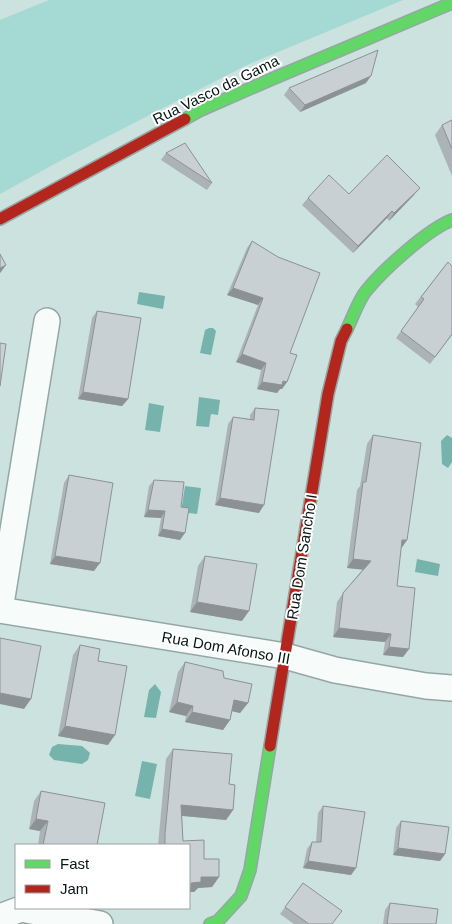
<svg xmlns="http://www.w3.org/2000/svg" width="452" height="924" font-family="Arial,sans-serif">
  <style>
    .green { fill: #a5d9d3 }
    .water { fill: #77b3ad }
    .lines { fill: none; stroke-linecap: round; stroke-linejoin: round }
    .street-casing { stroke: #95a7a5; stroke-width: 28 }
    .fast-casing { stroke: #95a7a5; stroke-width: 14 }
    .jam-casing { stroke: #95a7a5; stroke-width: 14 }
    .street { stroke: #f7fbfa; stroke-width: 25 }
    .fast { stroke: #63d668; stroke-width: 11 }
    .jam { stroke: #b3261e; stroke-width: 11 }
    .wall { fill: #acb3b6 }
    .shaded-wall { fill: #8c9294 }
    .building { fill: #c8d0d4; stroke: #8c9294 }
    .labels { text-anchor: middle; stroke-width: 4; stroke-linejoin: round; paint-order: stroke }
    .street-label { font-size: 15px; fill: #071614; stroke: #fff }
  </style>
  <rect width="100%" height="100%" fill="#cbe2df"/>
  <path class="green" d="M 49,0 L 403,0 L 247,65 L 58,162 L 0,194 L 0,20 Z"/>
  <g class="water">
    <path d="M 139,292 L 165,296 L 163,309 L 137,304 Z"/>
    <path d="M 209,328 L 213,328 L 216,331 L 211,355 L 200,353 L 205,330 Z"/>
    <path d="M 199,397 L 220,400 L 218,415 L 211,414 L 209,427 L 196,426 Z"/>
    <path d="M 149,403 L 164,406 L 160,432 L 145,430 Z"/>
    <path d="M 447,435 L 452,438 L 452,462 L 448,468 L 442,464 L 441,441 Z"/>
    <path d="M 185,486 L 201,488 L 197,514 L 181,512 Z"/>
    <path d="M 417,559 L 440,564 L 438,576 L 415,572 Z"/>
    <path d="M 155,684 L 161,692 L 156,718 L 144,717 L 149,690 Z"/>
    <path d="M 58,744 L 82,746 L 90,753 L 88,760 L 82,764 L 54,760 L 49,755 L 52,747 Z"/>
    <path d="M 142,761 L 157,764 L 150,799 L 135,796 Z"/>
  </g>
  <g class="lines">
    <g class="street-casing">
      <g id="street">
        <path d="M 0,610 L 285,656 L 335,670 L 426,686 L 452,688"/>
        <path d="M 0,610 L 47,321"/>
        <path d="M 0,917 L 21,909 L 100,924"/>
      </g>
    </g>
    <g class="fast-casing">
      <g id="fast">
        <path d="M 185,119 L 201,110 L 272,79 L 452,3"/>
        <path d="M 347,329 C 353,317 358,301 366,291 C 384,269 427,230 452,220"/>
        <path d="M 210,924 L 218,921 L 241,896 L 250,870 L 270,746"/>
      </g>
    </g>
    <g class="jam-casing">
      <g id="jam">
        <path d="M 0,219 L 185,119"/>
        <path d="M 270,746 L 328,394 L 341,341 L 347,329"/>
      </g>
    </g>
    <use href="#street" class="street"/>
    <use href="#fast" class="fast"/>
    <use href="#jam" class="jam"/>
  </g>
  <g class="wall">
    <path d="M 366,83 L 300,112 L 284,95 L 289,88 Z"/>
    <path d="M 452,120 L 452,176 L 435,135 L 442,125 Z"/>
    <path d="M 166,153 L 212,183 L 207,190 L 161,160 Z"/>
    <path d="M 349,194 L 414,195 L 389,221 L 387,218 L 353,253 L 302,205 L 308,198 Z"/>
    <path d="M 252,241 L 290,353 L 287,382 L 282,389 L 280,389 L 277,393 L 257,389 L 261,370 L 236,362 L 258,305 L 227,295 L 247,248 Z"/>
    <path d="M 448,262 L 452,335 L 430,364 L 396,338 L 418,307 L 415,304 Z"/>
    <path d="M 97,311 L 128,399 L 122,406 L 78,399 L 92,318 Z"/>
    <path d="M 255,408 L 259,513 L 215,505 L 228,424 L 233,417 L 250,419 L 250,415 Z"/>
    <path d="M 373,435 L 407,540 L 401,548 L 397,586 L 409,649 L 403,657 L 383,655 L 385,642 L 333,637 L 337,602 L 343,593 L 363,569 L 347,568 L 357,490 L 360,486 L 367,444 Z"/>
    <path d="M 69,475 L 94,571 L 50,564 L 64,483 Z"/>
    <path d="M 154,480 L 181,507 L 180,540 L 158,536 L 161,518 L 144,517 L 149,486 Z"/>
    <path d="M 205,556 L 242,621 L 190,612 L 198,566 Z"/>
    <path d="M 80,645 L 98,661 L 108,745 L 58,736 L 73,655 Z"/>
    <path d="M 185,662 L 224,678 L 248,703 L 240,713 L 232,711 L 230,720 L 223,730 L 185,722 L 186,716 L 169,712 L 178,672 Z"/>
    <path d="M 173,749 L 232,754 L 229,784 L 235,785 L 233,810 L 226,820 L 182,816 L 183,841 L 204,840 L 204,859 L 219,859 L 219,877 L 212,887 L 198,888 L 194,892 L 189,892 L 189,845 L 158,845 L 166,759 Z"/>
    <path d="M 41,791 L 97,845 L 38,845 L 40,831 L 29,829 L 34,801 Z"/>
    <path d="M 323,806 L 356,868 L 351,875 L 303,868 L 307,849 L 312,842 L 316,842 L 318,813 Z"/>
    <path d="M 401,821 L 445,854 L 440,861 L 393,855 L 396,828 Z"/>
    <path d="M 303,883 L 332,924 L 294,924 L 280,914 Z"/>
    <path d="M 390,903 L 436,924 L 383,924 L 385,910 Z"/>
  </g>
  <g class="shaded-wall">
    <path d="M 371,76 L 366,83 L 300,112 L 305,105 Z"/>
    <path d="M 420,188 L 414,195 L 389,221 L 394,213 Z"/>
    <path d="M 392,211 L 387,218 L 353,253 L 358,246 Z"/>
    <path d="M 6,265 L 1,272 L 0,273 L 0,268 Z"/>
    <path d="M 233,288 L 263,298 L 258,305 L 227,295 Z"/>
    <path d="M 242,354 L 266,363 L 261,370 L 236,362 Z"/>
    <path d="M 283,381 L 287,382 L 282,389 L 280,389 L 277,393 L 257,389 L 262,382 Z"/>
    <path d="M 83,392 L 128,399 L 122,406 L 78,399 Z"/>
    <path d="M 220,498 L 264,505 L 259,513 L 215,505 Z"/>
    <path d="M 148,510 L 165,511 L 161,518 L 144,517 Z"/>
    <path d="M 162,529 L 185,533 L 180,540 L 158,536 Z"/>
    <path d="M 402,540 L 407,540 L 401,549 Z"/>
    <path d="M 55,556 L 100,563 L 94,571 L 50,564 Z"/>
    <path d="M 353,559 L 371,561 L 365,570 L 347,568 Z"/>
    <path d="M 197,602 L 249,611 L 242,621 L 190,612 Z"/>
    <path d="M 339,628 L 391,634 L 385,642 L 333,637 Z"/>
    <path d="M 389,647 L 409,649 L 403,657 L 383,655 Z"/>
    <path d="M 0,693 L 31,699 L 24,709 L 0,704 Z"/>
    <path d="M 234,700 L 248,703 L 240,713 L 227,710 Z"/>
    <path d="M 177,702 L 193,706 L 186,716 L 169,712 Z"/>
    <path d="M 192,712 L 230,720 L 223,730 L 185,722 Z"/>
    <path d="M 65,726 L 115,735 L 108,745 L 58,736 Z"/>
    <path d="M 181,805 L 233,810 L 226,820 L 174,815 Z"/>
    <path d="M 36,819 L 48,821 L 40,831 L 29,829 Z"/>
    <path d="M 398,848 L 445,854 L 440,861 L 393,855 Z"/>
    <path d="M 308,861 L 356,868 L 351,875 L 303,868 Z"/>
    <path d="M 201,877 L 219,877 L 212,887 L 198,888 L 194,892 L 189,892 L 189,886 L 191,883 Z"/>
  </g>
  <g class="building">
    <path d="M 378,50 L 371,76 L 305,105 L 289,88 Z"/>
    <path d="M 452,120 L 452,149 L 442,125 Z"/>
    <path d="M 185,143 L 212,183 L 166,153 Z"/>
    <path d="M 387,155 L 420,188 L 394,213 L 392,211 L 358,246 L 308,198 L 329,175 L 349,194 Z"/>
    <path d="M 252,241 L 278,257 L 320,273 L 290,353 L 297,355 L 287,382 L 283,381 L 282,385 L 262,382 L 266,363 L 242,354 L 263,298 L 233,288 Z"/>
    <path d="M 0,254 L 6,265 L 0,268 Z"/>
    <path d="M 448,262 L 452,266 L 452,334 L 435,357 L 401,331 L 424,299 L 421,297 Z"/>
    <path d="M 97,311 L 141,318 L 128,399 L 83,392 Z"/>
    <path d="M 0,343 L 6,344 L 0,386 Z"/>
    <path d="M 255,408 L 279,410 L 264,505 L 220,498 L 233,417 L 254,420 Z"/>
    <path d="M 373,435 L 421,443 L 407,540 L 402,540 L 397,586 L 415,588 L 409,649 L 389,647 L 391,634 L 339,628 L 343,593 L 371,561 L 353,559 L 363,482 L 366,482 Z"/>
    <path d="M 69,475 L 113,483 L 100,563 L 55,556 Z"/>
    <path d="M 154,480 L 184,482 L 181,507 L 189,508 L 185,533 L 162,529 L 165,511 L 148,510 Z"/>
    <path d="M 205,556 L 257,564 L 249,611 L 197,602 Z"/>
    <path d="M 0,638 L 41,646 L 31,699 L 0,693 Z"/>
    <path d="M 80,645 L 100,649 L 98,661 L 127,666 L 115,735 L 65,726 Z"/>
    <path d="M 185,662 L 223,671 L 224,678 L 252,684 L 248,703 L 234,700 L 230,720 L 192,712 L 193,706 L 177,702 Z"/>
    <path d="M 173,749 L 232,754 L 229,784 L 235,785 L 233,810 L 181,805 L 183,841 L 204,840 L 204,859 L 219,859 L 219,877 L 201,877 L 201,882 L 191,883 L 191,888 L 189,888 L 189,845 L 165,845 L 165,834 Z"/>
    <path d="M 41,791 L 105,803 L 97,845 L 43,845 L 48,821 L 36,819 Z"/>
    <path d="M 323,806 L 365,812 L 356,868 L 308,861 L 312,842 L 321,842 Z"/>
    <path d="M 401,821 L 449,827 L 445,854 L 398,848 Z"/>
    <path d="M 303,883 L 342,911 L 332,924 L 309,924 L 285,907 Z"/>
    <path d="M 390,903 L 438,909 L 436,924 L 387,924 Z"/>
  </g>
  <g class="labels">
    <g class="street-label">
      <text transform="translate(216 90) rotate(-26)" y="5">Rua Vasco da Gama</text>
      <text transform="translate(302 557) rotate(-81)" y="5">Rua Dom Sancho I</text>
      <text transform="translate(226 648) rotate(10)" y="5">Rua Dom Afonso III</text>
    </g>
  </g>
  <rect x="15" y="844" width="175" height="65" fill="#ffffff" stroke="#9ca2a1"/>
  <rect x="25" y="860" width="25" height="8" fill="#63d668" stroke="#9ca2a1"/>
  <text x="60" y="869" font-size="15" fill="#071614">Fast</text>
  <rect x="25" y="885" width="25" height="8" fill="#b3261e" stroke="#9ca2a1"/>
  <text x="60" y="894" font-size="15" fill="#071614">Jam</text>
</svg>
